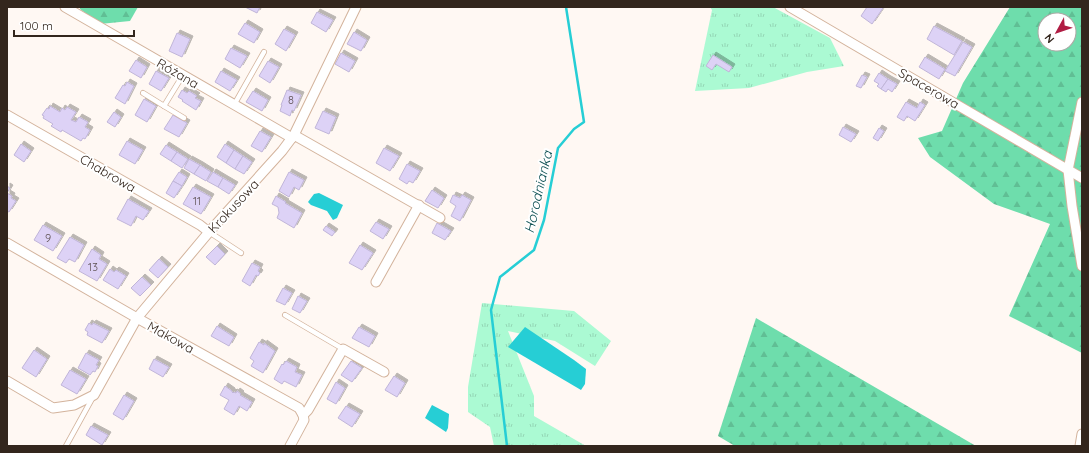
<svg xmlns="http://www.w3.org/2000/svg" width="1089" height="453" font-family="Quicksand,sans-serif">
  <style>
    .grass { fill: url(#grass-tufts) }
    .forest { fill: url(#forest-firs); fill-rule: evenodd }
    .water { fill: #26ced5 }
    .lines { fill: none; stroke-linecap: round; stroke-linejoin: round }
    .stream { stroke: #26ced5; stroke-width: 2.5 }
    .building { fill: #ddd2f6; stroke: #c0b5d8; filter: url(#shadow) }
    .service-casing { stroke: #d3b39c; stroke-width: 6 }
    .minor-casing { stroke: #d3b39c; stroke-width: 11 }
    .service { stroke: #fff; stroke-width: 4.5 }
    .minor { stroke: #fff; stroke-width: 9 }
    .labels { text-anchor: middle; stroke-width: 4; stroke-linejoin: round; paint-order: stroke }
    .number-label { font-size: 11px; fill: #5e5153 }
    .street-label { font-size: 13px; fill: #33261d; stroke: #fff }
    .water-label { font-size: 14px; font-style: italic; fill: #0f5154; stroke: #fff }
  </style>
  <defs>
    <pattern id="grass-tufts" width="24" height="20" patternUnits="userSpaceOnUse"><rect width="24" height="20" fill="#abfad3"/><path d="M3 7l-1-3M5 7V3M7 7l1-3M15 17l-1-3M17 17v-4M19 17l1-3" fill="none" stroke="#94d6b5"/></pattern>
    <pattern id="forest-firs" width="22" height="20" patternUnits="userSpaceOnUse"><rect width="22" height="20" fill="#6eddac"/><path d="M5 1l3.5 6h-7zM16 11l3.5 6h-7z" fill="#60be94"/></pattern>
    <filter id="shadow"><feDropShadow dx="3" dy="-3" stdDeviation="0" flood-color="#0004"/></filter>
  </defs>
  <rect width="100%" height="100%" fill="#fff8f3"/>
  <g class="grass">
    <path d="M 710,7 L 773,7 L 830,38 L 844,66 L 807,72 L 749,88 L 695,91 L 712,10 Z"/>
    <path d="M 482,303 L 574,311 L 611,341 L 595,366 L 555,341 L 508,331 L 534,396 L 534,416 L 586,446 L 494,446 L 490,427 L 468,412 L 468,387 Z"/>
  </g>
  <g class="forest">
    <path d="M 80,7 L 138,7 L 130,21 L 100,24 L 80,9 Z"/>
    <path d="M 1010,7 L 1082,7 L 1082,353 L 1009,316 L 1050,224 L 994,204 L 930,157 L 918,138 L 942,131 L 963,83 ZM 1045,20 L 1069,20 L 1069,44 L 1045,44 Z"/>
    <path d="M 756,318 L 976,446 L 735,446 L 718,436 Z"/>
  </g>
  <g class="water">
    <path d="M 319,193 L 343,205 L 337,218 L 333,220 L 327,211 L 311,205 L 308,202 L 314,194 Z"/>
    <path d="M 525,327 L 574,360 L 586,369 L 585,384 L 581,390 L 508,347 Z"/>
    <path d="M 432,405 L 449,414 L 448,428 L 446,432 L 425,418 Z"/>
  </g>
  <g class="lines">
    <path class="stream" d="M 507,446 L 491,310 L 500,277 L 534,250 L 544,220 L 558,148 L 574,129 L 584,122 L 566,7"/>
  </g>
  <g class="building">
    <path d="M 245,7 L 260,7 L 257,13 Z"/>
    <path d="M 867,7 L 881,7 L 883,8 L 872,24 L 861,16 Z"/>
    <path d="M 317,12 L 333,20 L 326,32 L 311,23 Z"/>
    <path d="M 245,23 L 260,32 L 254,43 L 238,34 Z"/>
    <path d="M 934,26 L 962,41 L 954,55 L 927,39 Z"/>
    <path d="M 284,29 L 295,35 L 286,51 L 275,44 Z"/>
    <path d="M 354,32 L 367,40 L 361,51 L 347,44 Z"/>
    <path d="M 177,33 L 190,39 L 182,57 L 169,51 Z"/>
    <path d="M 963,42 L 972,47 L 955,76 L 945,71 Z"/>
    <path d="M 231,48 L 247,56 L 240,68 L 225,59 Z"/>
    <path d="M 341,53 L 355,61 L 349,72 L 335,64 Z"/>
    <path d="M 713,55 L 732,67 L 729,72 L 716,64 L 712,70 L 706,66 Z"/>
    <path d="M 925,57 L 945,69 L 939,79 L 919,67 Z"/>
    <path d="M 136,60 L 147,67 L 141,78 L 129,71 Z"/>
    <path d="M 268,61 L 279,67 L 270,83 L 259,76 Z"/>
    <path d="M 156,71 L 169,78 L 161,91 L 149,84 Z"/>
    <path d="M 221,71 L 237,80 L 230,91 L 215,82 Z"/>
    <path d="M 879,73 L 888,79 L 881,89 L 877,86 L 879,84 L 874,81 Z"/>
    <path d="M 862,75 L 867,77 L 861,88 L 856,86 Z"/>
    <path d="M 888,79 L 897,84 L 892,92 L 888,89 L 886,92 L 881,89 Z"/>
    <path d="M 127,82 L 134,86 L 125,104 L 115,98 L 123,85 L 125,86 Z"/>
    <path d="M 182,90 L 187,93 L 189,91 L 197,96 L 195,98 L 201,101 L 196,110 L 182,101 L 183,100 L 178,97 Z"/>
    <path d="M 287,90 L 301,95 L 294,111 L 292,110 L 290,116 L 280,111 L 282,105 L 281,105 Z"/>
    <path d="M 253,91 L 268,100 L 262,111 L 246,102 Z"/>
    <path d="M 144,99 L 156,106 L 147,122 L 135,115 Z"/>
    <path d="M 906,102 L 917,108 L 920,102 L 925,105 L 915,121 L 907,116 L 904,121 L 897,117 Z"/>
    <path d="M 50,106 L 60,112 L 62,108 L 65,110 L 67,107 L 76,112 L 71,120 L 76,122 L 79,117 L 88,122 L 85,127 L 90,130 L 85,139 L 83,138 L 81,141 L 62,130 L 61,132 L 51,126 L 53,124 L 43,118 L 44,116 L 42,115 L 47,108 L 49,109 Z"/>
    <path d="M 323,111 L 336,117 L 329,134 L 315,128 Z"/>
    <path d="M 114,112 L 121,117 L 115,127 L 107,122 Z"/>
    <path d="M 173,115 L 187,123 L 179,137 L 164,129 Z"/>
    <path d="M 843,127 L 856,134 L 851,142 L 839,135 Z"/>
    <path d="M 879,128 L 884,131 L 878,141 L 873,138 Z"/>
    <path d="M 260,131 L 271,137 L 262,152 L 251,146 Z"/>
    <path d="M 127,141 L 143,150 L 135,164 L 119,155 Z"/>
    <path d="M 21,144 L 31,151 L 24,162 L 14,155 Z"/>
    <path d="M 225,144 L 234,150 L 226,163 L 217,157 Z"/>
    <path d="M 166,145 L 177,152 L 171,161 L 160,154 Z"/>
    <path d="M 384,148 L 399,156 L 390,171 L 376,163 Z"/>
    <path d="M 234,150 L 243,156 L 235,169 L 226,163 Z"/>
    <path d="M 177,152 L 188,159 L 182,168 L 171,161 Z"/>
    <path d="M 243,156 L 252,162 L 244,174 L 235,169 Z"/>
    <path d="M 189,159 L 200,165 L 194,174 L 184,168 Z"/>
    <path d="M 407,164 L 420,171 L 413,183 L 409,181 L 407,184 L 399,179 Z"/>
    <path d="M 200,165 L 211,172 L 206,181 L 194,174 Z"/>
    <path d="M 179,172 L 187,177 L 182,186 L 173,181 Z"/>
    <path d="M 213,172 L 223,178 L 218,187 L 207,181 Z"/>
    <path d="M 289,172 L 304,180 L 299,190 L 294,187 L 289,197 L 279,191 Z"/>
    <path d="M 223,178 L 235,185 L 229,194 L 218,187 Z"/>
    <path d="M 173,181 L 182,186 L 174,198 L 166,193 Z"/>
    <path d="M 7,186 L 10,188 L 7,193 L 12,196 L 11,198 L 16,201 L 9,212 L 7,211 Z"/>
    <path d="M 193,187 L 211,197 L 201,214 L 183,204 Z"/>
    <path d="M 432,190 L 444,198 L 438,208 L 425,201 Z"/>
    <path d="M 453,195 L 460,198 L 462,195 L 471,200 L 460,221 L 451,216 L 456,206 L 450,202 Z"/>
    <path d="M 276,196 L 286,202 L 285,203 L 302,213 L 294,228 L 277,218 L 279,213 L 278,207 L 272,204 Z"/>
    <path d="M 128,199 L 149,211 L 143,220 L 136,216 L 131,226 L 117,219 Z"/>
    <path d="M 376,222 L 389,229 L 383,239 L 370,231 Z"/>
    <path d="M 437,223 L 451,231 L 445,240 L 432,233 Z"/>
    <path d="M 43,225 L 62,236 L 53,251 L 34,240 Z"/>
    <path d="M 326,226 L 335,232 L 332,236 L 323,230 Z"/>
    <path d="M 70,237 L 84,245 L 75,262 L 69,259 L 66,263 L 57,258 Z"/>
    <path d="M 360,245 L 373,253 L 362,270 L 349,263 Z"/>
    <path d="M 217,246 L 225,254 L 215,265 L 206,257 Z"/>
    <path d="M 92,249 L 101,255 L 99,259 L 107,264 L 97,281 L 79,271 Z"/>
    <path d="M 159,259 L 168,267 L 158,278 L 149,270 Z"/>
    <path d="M 252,263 L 260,267 L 258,271 L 260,273 L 258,276 L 256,275 L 250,286 L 242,281 Z"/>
    <path d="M 110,269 L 114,272 L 116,270 L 126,276 L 118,289 L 103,280 Z"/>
    <path d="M 142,277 L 151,285 L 140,296 L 131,288 Z"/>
    <path d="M 283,288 L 292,293 L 285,305 L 276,301 Z"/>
    <path d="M 298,296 L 307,301 L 300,313 L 292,309 Z"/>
    <path d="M 89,323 L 92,325 L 93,323 L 109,331 L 102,343 L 87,335 L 88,332 L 85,330 Z"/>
    <path d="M 217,326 L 234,337 L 229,346 L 211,336 Z"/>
    <path d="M 359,327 L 375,336 L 369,347 L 352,338 Z"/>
    <path d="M 259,342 L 264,345 L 264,343 L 275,351 L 263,373 L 251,366 L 254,361 L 250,358 Z"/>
    <path d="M 34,350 L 47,359 L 36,377 L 22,368 Z"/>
    <path d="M 86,353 L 99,360 L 96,365 L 98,366 L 95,372 L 93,371 L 90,375 L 78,368 Z"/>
    <path d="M 154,359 L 169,367 L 163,377 L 149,369 Z"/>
    <path d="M 286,361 L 297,367 L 295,372 L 302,375 L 296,387 L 284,381 L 282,384 L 274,379 L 282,364 L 283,365 Z"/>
    <path d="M 351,361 L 362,368 L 352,382 L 341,375 Z"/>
    <path d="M 70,370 L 86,379 L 77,394 L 61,385 Z"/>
    <path d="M 394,376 L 405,383 L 397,397 L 385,390 Z"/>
    <path d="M 336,382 L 345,388 L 336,404 L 327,399 Z"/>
    <path d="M 225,386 L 232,391 L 232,392 L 233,393 L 234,392 L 236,393 L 237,391 L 241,394 L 240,395 L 252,402 L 247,411 L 239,406 L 234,415 L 224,409 L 229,400 L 220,395 Z"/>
    <path d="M 124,395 L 134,401 L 123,420 L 113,414 Z"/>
    <path d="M 346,406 L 360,414 L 352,427 L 338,418 Z"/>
    <path d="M 91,426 L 108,435 L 102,445 L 86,435 Z"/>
  </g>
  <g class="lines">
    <g class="service-casing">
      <g id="service">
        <path d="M 143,93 L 164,106 L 183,75"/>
        <path d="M 234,105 L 264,52"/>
        <path d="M 164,106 L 184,118"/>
        <path d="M 209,232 L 241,253"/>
        <path d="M 285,315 L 343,349"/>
        <path d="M 66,446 L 93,397"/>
      </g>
    </g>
    <g class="minor-casing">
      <g id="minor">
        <path d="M 65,7 L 292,138"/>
        <path d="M 790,7 L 1082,178"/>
        <path d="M 1082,102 L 1068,170 L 1072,206 L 1082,266"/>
        <path d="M 7,115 L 200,225 L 209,232"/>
        <path d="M 294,135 L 440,218"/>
        <path d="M 7,243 L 137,318 L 299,408 L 303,415 L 304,420 L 290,446"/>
        <path d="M 376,282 L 419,205"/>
        <path d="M 7,381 L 53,408 L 74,405 L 94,395 L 137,318 L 209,232 L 282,151 L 294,135 L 356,7"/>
        <path d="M 303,415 L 308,410 L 343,349 L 384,372"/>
        <path d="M 1080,446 L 1082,434"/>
      </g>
    </g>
    <use href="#service" class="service"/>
    <use href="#minor" class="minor"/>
  </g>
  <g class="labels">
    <g class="number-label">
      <text x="291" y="104">8</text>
      <text x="197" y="205">11</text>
      <text x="48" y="242">9</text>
      <text x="93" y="271">13</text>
    </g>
    <g class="street-label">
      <text transform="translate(178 73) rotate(30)" y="5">Różana</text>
      <text transform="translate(929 88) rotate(30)" y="5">Spacerowa</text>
      <text transform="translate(108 173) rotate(30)" y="5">Chabrowa</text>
      <text transform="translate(233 206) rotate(-47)" y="5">Krokusowa</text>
      <text transform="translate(171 337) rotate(29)" y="5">Makowa</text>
    </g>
    <g class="water-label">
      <text transform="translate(538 192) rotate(-77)" y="5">Horodnianka</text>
    </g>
  </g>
  <rect width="1089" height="453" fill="none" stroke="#33261d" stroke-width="16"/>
  <g transform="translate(1057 32) rotate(230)"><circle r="19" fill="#ffffff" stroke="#ada8a5"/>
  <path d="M0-3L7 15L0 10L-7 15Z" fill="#b01d44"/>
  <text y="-6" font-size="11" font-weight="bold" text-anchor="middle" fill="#33261d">N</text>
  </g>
  <path d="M14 30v6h120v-6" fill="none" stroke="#33261d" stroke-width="2"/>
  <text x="20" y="30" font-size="12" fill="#33261d" stroke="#ffffff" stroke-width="3" paint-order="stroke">100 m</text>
</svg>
